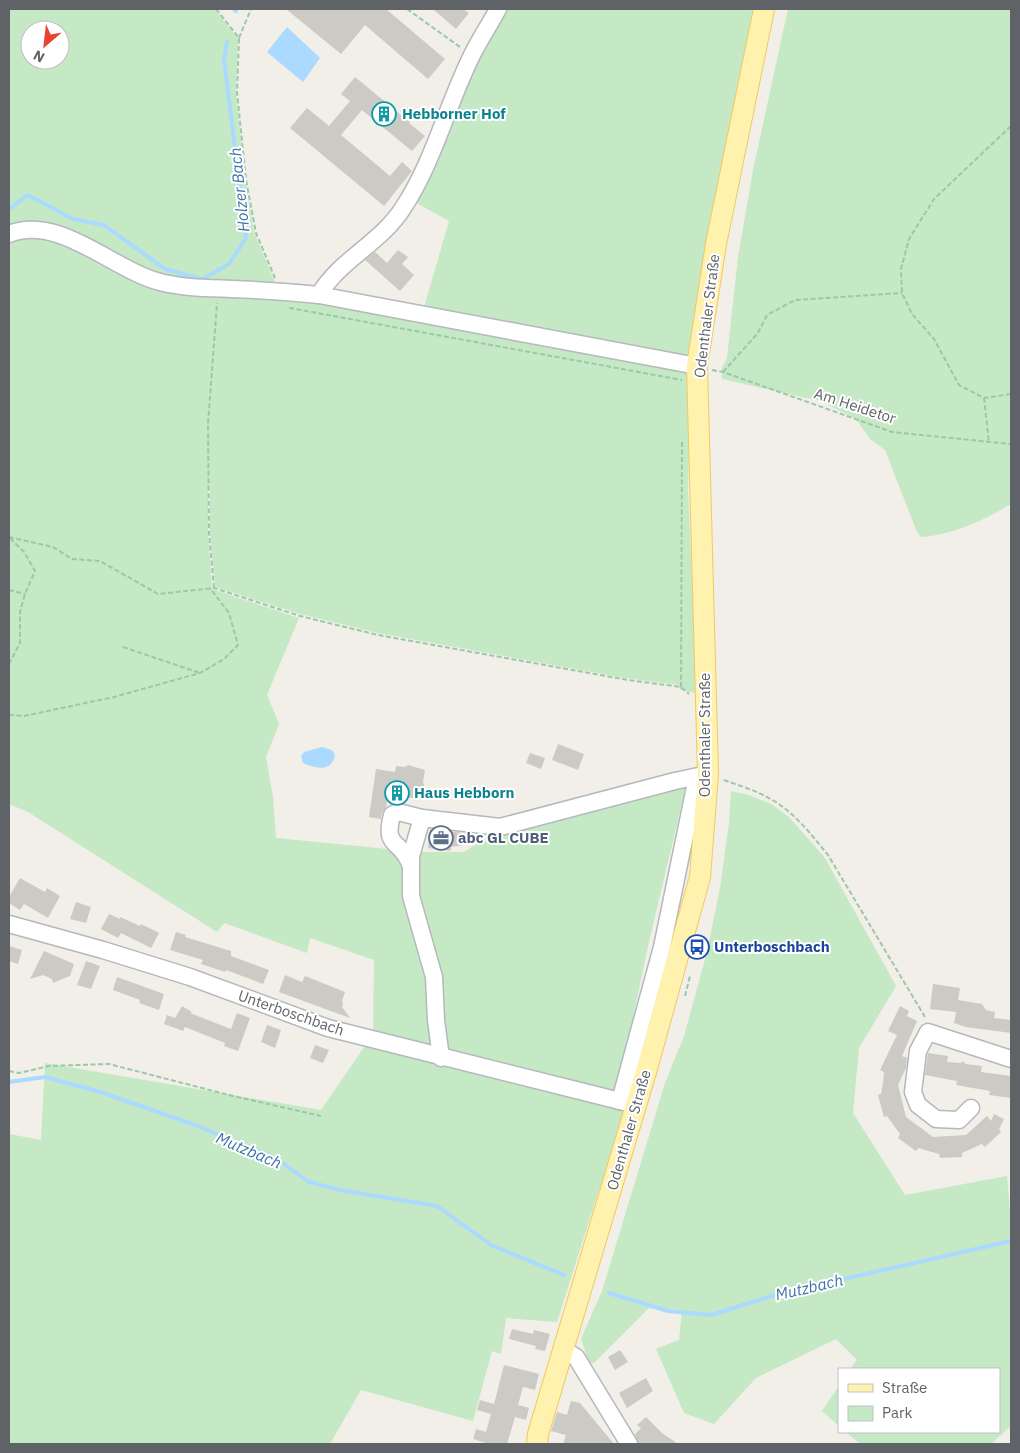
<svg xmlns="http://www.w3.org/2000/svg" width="1020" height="1453" font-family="'IBM Plex Sans',sans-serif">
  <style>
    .green { fill: #c5e8c5; fill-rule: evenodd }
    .water { fill: #aadaff }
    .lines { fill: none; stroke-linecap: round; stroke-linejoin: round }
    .stream { stroke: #aadaff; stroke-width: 4 }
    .building { fill: #cccac5 }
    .minor-casing { stroke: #b5b8bc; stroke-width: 19 }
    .major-casing { stroke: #f2c960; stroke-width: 22 }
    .path { stroke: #9cc7a9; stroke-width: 2; stroke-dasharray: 5 2.5; stroke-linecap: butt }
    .minor { stroke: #fff; stroke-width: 16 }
    .major { stroke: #fff2af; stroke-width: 20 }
    .labels { text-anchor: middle; stroke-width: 4; stroke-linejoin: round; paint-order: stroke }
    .culture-label { font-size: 15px; font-weight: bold; fill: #0d838f; stroke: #fff; text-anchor: start }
    .street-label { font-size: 15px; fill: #5f6368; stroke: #fff }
    .service-label { font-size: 15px; font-weight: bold; fill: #4e5e75; stroke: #fff; text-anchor: start }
    .transit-label { font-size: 15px; font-weight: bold; fill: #164399; stroke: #fff; text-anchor: start }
    .water-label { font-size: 16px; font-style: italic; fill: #4174aa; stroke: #fff }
  </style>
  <rect width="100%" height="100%" fill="#f1efe8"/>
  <g class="green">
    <path d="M 9,9 L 214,9 L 238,38 L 236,92 L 245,180 L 254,232 L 278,289 L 219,284 L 137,272 L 81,243 L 9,231 ZM 30,30 L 60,30 L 60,60 L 30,60 Z"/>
    <path d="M 503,9 L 759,9 L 692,351 L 683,357 L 656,350 L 423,311 L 449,221 L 413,201 L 472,63 Z"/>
    <path d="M 788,9 L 1011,9 L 1011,504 C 985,520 952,535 921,537 L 917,532 L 885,450 L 870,439 L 856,419 L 820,401 L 722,379 L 722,368 L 727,358 L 738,257 L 753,170 Z"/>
    <path d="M 29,234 L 53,237 L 136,275 L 296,296 L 686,372 L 690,375 L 688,490 L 697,693 L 680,690 L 679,685 L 625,678 L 378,633 L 300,614 L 215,587 L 210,533 L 210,487 L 208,487 L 208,533 L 212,589 L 299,618 L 267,695 L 279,724 L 266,757 L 273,797 L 276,838 L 418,852 L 464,852 L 491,835 L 687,782 L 649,942 L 617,1093 L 373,1035 L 374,960 L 310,938 L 307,953 L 224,923 L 217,932 L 28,812 L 9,804 L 9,240 Z"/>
    <path d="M 731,791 L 749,795 L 771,804 L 789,817 L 825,858 L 896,986 L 859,1048 L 853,1113 L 905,1195 L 1007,1176 L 1011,1225 L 1011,1426 L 991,1444 L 860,1444 L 846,1432 L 999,1432 L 999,1369 L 850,1369 L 857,1360 L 836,1339 L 756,1378 L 714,1424 L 684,1413 L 656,1349 L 679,1340 L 682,1310 L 649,1308 L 594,1363 L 589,1363 L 581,1339 L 602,1291 L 665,1083 L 684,1036 L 707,952 L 720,888 L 729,823 Z"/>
    <path d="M 371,1037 L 631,1107 L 598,1193 L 557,1322 L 506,1318 L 501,1354 L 492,1351 L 473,1421 L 361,1390 L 330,1444 L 9,1444 L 9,1134 L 41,1140 L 45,1063 L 321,1110 Z"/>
    <path d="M 839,1386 L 839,1426 L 822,1411 Z"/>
  </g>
  <g class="water">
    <path d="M 287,27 L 320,58 L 303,82 L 267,52 Z"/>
    <path d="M 322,747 L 332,750 L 335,755 C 332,772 315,769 303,763 L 301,756 L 304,752 Z"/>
  </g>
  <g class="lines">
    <g class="stream">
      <path d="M 234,9 L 236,11"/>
      <path d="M 9,209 L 28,195 L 73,219 L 104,225 L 165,269 L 202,279 L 229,264 L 246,238 L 224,59 L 227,42"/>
      <path d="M 9,1082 L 45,1077 L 100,1092 L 195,1125 L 277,1159 L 309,1182 L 340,1190 L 437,1206 L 491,1245 L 564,1275"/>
      <path d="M 609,1293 L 668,1311 L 711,1315 L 778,1294 L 1011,1241"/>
    </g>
  </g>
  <g class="building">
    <path d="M 286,9 L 386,9 L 445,59 L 428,79 L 365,25 L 341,54 Z"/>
    <path d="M 433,9 L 463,9 L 469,13 L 456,29 Z"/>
    <path d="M 355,77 L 401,115 L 407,107 L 416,114 L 409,123 L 425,136 L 412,151 L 362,110 L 341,135 L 390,176 L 402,162 L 412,171 L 384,206 L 290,128 L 307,108 L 329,126 L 350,101 L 341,94 Z"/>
    <path d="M 398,250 L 408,257 L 402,264 L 414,275 L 400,291 L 365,260 L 375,252 L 387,263 Z"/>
    <path d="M 558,744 L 584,754 L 578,770 L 552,760 Z"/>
    <path d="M 530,753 L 545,758 L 541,769 L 526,763 Z"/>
    <path d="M 408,765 L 425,770 L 423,782 L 425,788 L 422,791 L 420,799 L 388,795 L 386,807 L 382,813 L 381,819 L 369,817 L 376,769 L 395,772 L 396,766 L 405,767 Z"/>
    <path d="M 430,829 L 473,834 L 475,843 L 451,847 L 451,851 L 428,848 Z"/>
    <path d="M 20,878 L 45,892 L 47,888 L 60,896 L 48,918 L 24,904 L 20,910 L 9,903 L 9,897 Z"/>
    <path d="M 76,902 L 91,907 L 86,923 L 70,919 Z"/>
    <path d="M 109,914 L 120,919 L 120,917 L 140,926 L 141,924 L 159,933 L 151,948 L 121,933 L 118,938 L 101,929 Z"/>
    <path d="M 176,932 L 186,935 L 185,937 L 231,951 L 231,956 L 269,970 L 263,984 L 226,970 L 225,972 L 201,964 L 203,960 L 170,950 Z"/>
    <path d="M 9,946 L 22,950 L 18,964 L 9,961 Z"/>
    <path d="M 44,951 L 74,964 L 70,976 L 53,983 L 52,979 L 43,975 L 30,979 Z"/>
    <path d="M 86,961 L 100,966 L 91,989 L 77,985 Z"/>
    <path d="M 285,975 L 302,982 L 305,976 L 345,992 L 342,1001 L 343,1004 L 342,1007 L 350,1018 L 279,992 Z"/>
    <path d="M 117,977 L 164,994 L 159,1010 L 139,1003 L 140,1000 L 113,990 Z"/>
    <path d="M 933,984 L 960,988 L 958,1000 L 982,1004 L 986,1010 L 995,1012 L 994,1018 L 1011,1020 L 1011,1033 L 966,1027 L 954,1023 L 956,1012 L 930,1009 Z"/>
    <path d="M 182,1006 L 192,1012 L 190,1013 L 231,1029 L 237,1013 L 250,1018 L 238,1051 L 224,1046 L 225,1043 L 185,1027 L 183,1031 L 164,1024 L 167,1015 L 175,1018 Z"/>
    <path d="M 900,1006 L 909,1011 L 907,1016 L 917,1021 L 902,1056 L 907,1058 L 906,1068 L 898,1085 L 906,1117 L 933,1137 L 966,1135 L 987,1116 L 991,1121 L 994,1114 L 1004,1119 L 999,1129 L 1001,1132 L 985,1147 L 982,1144 L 962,1153 L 962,1157 L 940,1158 L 939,1154 L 918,1148 L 916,1151 L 898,1138 L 900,1134 L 887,1116 L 884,1117 L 878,1095 L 881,1094 L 883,1083 L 884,1072 L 880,1070 L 897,1035 L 888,1031 Z"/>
    <path d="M 267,1025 L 281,1030 L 275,1048 L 261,1042 Z"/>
    <path d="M 315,1045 L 329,1050 L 323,1063 L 310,1058 Z"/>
    <path d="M 928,1053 L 948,1056 L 947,1062 L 961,1063 L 963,1061 L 965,1064 L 982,1066 L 981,1072 L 1011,1076 L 1011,1098 L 989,1095 L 990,1091 L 956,1085 L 957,1081 L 925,1075 Z"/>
    <path d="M 512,1329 L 533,1334 L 534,1330 L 550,1334 L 545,1351 L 535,1349 L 536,1346 L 509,1339 Z"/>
    <path d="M 620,1350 L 628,1362 L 615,1370 L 608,1357 Z"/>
    <path d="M 504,1365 L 539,1374 L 535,1390 L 523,1387 L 518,1405 L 529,1408 L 526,1420 L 515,1417 L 507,1444 L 489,1444 L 473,1439 L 476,1429 L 486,1432 L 491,1414 L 477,1410 L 480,1400 L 494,1404 Z"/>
    <path d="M 646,1378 L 653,1391 L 627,1408 L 619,1393 Z"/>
    <path d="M 571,1401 L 580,1403 L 614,1444 L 563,1444 L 566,1435 L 551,1431 L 557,1412 L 567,1415 Z"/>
    <path d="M 646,1417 L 662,1433 L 678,1444 L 639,1444 L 635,1434 L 641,1428 L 637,1425 Z"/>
  </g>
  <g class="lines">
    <g class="minor-casing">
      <g id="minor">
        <path d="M 9,234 C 59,214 113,270 160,282 C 183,288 208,288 232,289 C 261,290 290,292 319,295 L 697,366"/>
        <path d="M 319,295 C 339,260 381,243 403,208 C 434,161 447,105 472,55 C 480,39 490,24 498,9"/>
        <path d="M 410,864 C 401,839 383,849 392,815 L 398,812 L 422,818"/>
        <path d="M 9,924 L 103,950 L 190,977 L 328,1028 L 636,1105"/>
        <path d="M 441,1058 L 436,1020 L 434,977 L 411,896 L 411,856 L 422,818 L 500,827 L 675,781 L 708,774"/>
        <path d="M 620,1101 L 662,947 L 695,787 L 695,777"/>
        <path d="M 971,1108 L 959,1120 L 936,1119 L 918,1105 L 913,1092 L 918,1051 L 928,1032 L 1011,1059"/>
        <path d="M 563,1349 L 576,1357 L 629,1444"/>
      </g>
    </g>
    <g class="major-casing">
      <path id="major" d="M 537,1444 L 538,1434 L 646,1072 L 700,877 L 708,774 L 697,366 L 716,244 L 764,9"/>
    </g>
    <g class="path">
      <path d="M 216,9 L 239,38 L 237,92 L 246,180 L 256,233 L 275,278"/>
      <path d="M 407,9 L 460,47"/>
      <path d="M 239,38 L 251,9"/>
      <path d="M 1011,126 L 934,199 L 909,239 L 901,269 L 902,293 L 912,314 L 934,339 L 959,385 L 984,398 L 1011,394"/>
      <path d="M 290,307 L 290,308 L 682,380"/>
      <path d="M 712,370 L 723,372 L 892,432 L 1011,444"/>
      <path d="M 723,372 L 758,333 L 767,315 L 795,300 L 902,293"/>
      <path d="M 984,398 L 989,443"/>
      <path d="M 9,537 L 53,547 L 72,559 L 100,561 L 158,594 L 214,588 L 300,616 L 378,635 L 628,680 L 681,687 L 689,694"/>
      <path d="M 214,588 L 209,533 L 208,424 L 217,303"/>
      <path d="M 9,590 L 25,594"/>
      <path d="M 123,647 L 200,673"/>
      <path d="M 9,664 L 20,643 L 20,612 L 25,594 L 35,571 L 24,552 L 10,538"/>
      <path d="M 681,687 L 682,442"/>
      <path d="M 9,715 L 24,716 L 114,697 L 200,673 L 224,659 L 238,645 L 229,613 L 210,588"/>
      <path d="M 724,780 C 737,785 752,789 765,796 C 792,809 809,832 828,855 L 925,1017"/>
      <path d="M 685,996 L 690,976"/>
      <path d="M 9,1071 L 19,1073 L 49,1066 L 109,1064 L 233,1096 L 321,1116"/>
    </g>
    <use href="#minor" class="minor"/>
    <use href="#major" class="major"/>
  </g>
  <defs>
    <g id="building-ring" transform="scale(1.25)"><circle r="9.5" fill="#fff" stroke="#0f9aa8" stroke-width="1.5"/><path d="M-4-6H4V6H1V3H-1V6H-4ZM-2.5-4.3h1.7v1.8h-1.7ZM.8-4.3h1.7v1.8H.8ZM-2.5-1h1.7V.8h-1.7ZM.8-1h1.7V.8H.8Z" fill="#0f9aa8"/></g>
    <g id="office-ring" transform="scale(1.25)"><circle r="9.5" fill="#fff" stroke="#5c6f8a" stroke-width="1.5"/><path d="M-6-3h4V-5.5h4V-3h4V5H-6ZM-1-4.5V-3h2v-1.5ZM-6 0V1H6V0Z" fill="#5c6f8a"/></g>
    <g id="bus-ring" transform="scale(1.25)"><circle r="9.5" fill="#fff" stroke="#1a4fb4" stroke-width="1.5"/><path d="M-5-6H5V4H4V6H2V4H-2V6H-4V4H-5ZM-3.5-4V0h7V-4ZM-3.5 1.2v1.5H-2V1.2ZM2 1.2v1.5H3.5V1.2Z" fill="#1a4fb4"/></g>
  </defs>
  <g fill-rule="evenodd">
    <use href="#building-ring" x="384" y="114"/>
    <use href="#building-ring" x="397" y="793"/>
    <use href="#office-ring" x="441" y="838"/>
    <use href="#bus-ring" x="697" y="947"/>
  </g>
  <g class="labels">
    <g class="culture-label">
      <text x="402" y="119">Hebborner Hof</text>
      <text x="414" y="798">Haus Hebborn</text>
    </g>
    <g class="street-label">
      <text transform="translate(707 316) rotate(-83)" y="5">Odenthaler Straße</text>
      <text transform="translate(855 406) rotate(18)" y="5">Am Heidetor</text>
      <text transform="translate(705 735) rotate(-90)" y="5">Odenthaler Straße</text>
      <text transform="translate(291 1013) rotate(19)" y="5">Unterboschbach</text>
      <text transform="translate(629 1130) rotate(-74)" y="5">Odenthaler Straße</text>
    </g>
    <g class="service-label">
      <text x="458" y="843">abc GL CUBE</text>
    </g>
    <g class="transit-label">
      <text x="714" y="952">Unterboschbach</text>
    </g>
    <g class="water-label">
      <text transform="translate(239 190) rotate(-96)" y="6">Holzer Bach</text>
      <text transform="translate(249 1150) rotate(23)" y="6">Mutzbach</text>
      <text transform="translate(809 1287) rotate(-13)" y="6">Mutzbach</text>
    </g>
  </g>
  <rect width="1020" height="1453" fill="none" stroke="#5f6368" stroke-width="20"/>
  <rect x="838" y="1368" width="162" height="65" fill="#ffffff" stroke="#bfc1c3"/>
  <rect x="848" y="1384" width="25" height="8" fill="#fff2af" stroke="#bfc1c3"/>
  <text x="882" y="1393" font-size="15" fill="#5f6368">Straße</text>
  <rect x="848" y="1406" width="25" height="15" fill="#c5e8c5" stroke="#bfc1c3"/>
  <text x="882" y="1418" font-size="15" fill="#5f6368">Park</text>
  <g transform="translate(45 45) rotate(208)"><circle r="24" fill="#ffffff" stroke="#bfc1c3"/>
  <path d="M0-4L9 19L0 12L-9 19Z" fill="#ea4335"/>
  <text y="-8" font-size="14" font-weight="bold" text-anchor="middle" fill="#5f6368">N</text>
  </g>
</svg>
